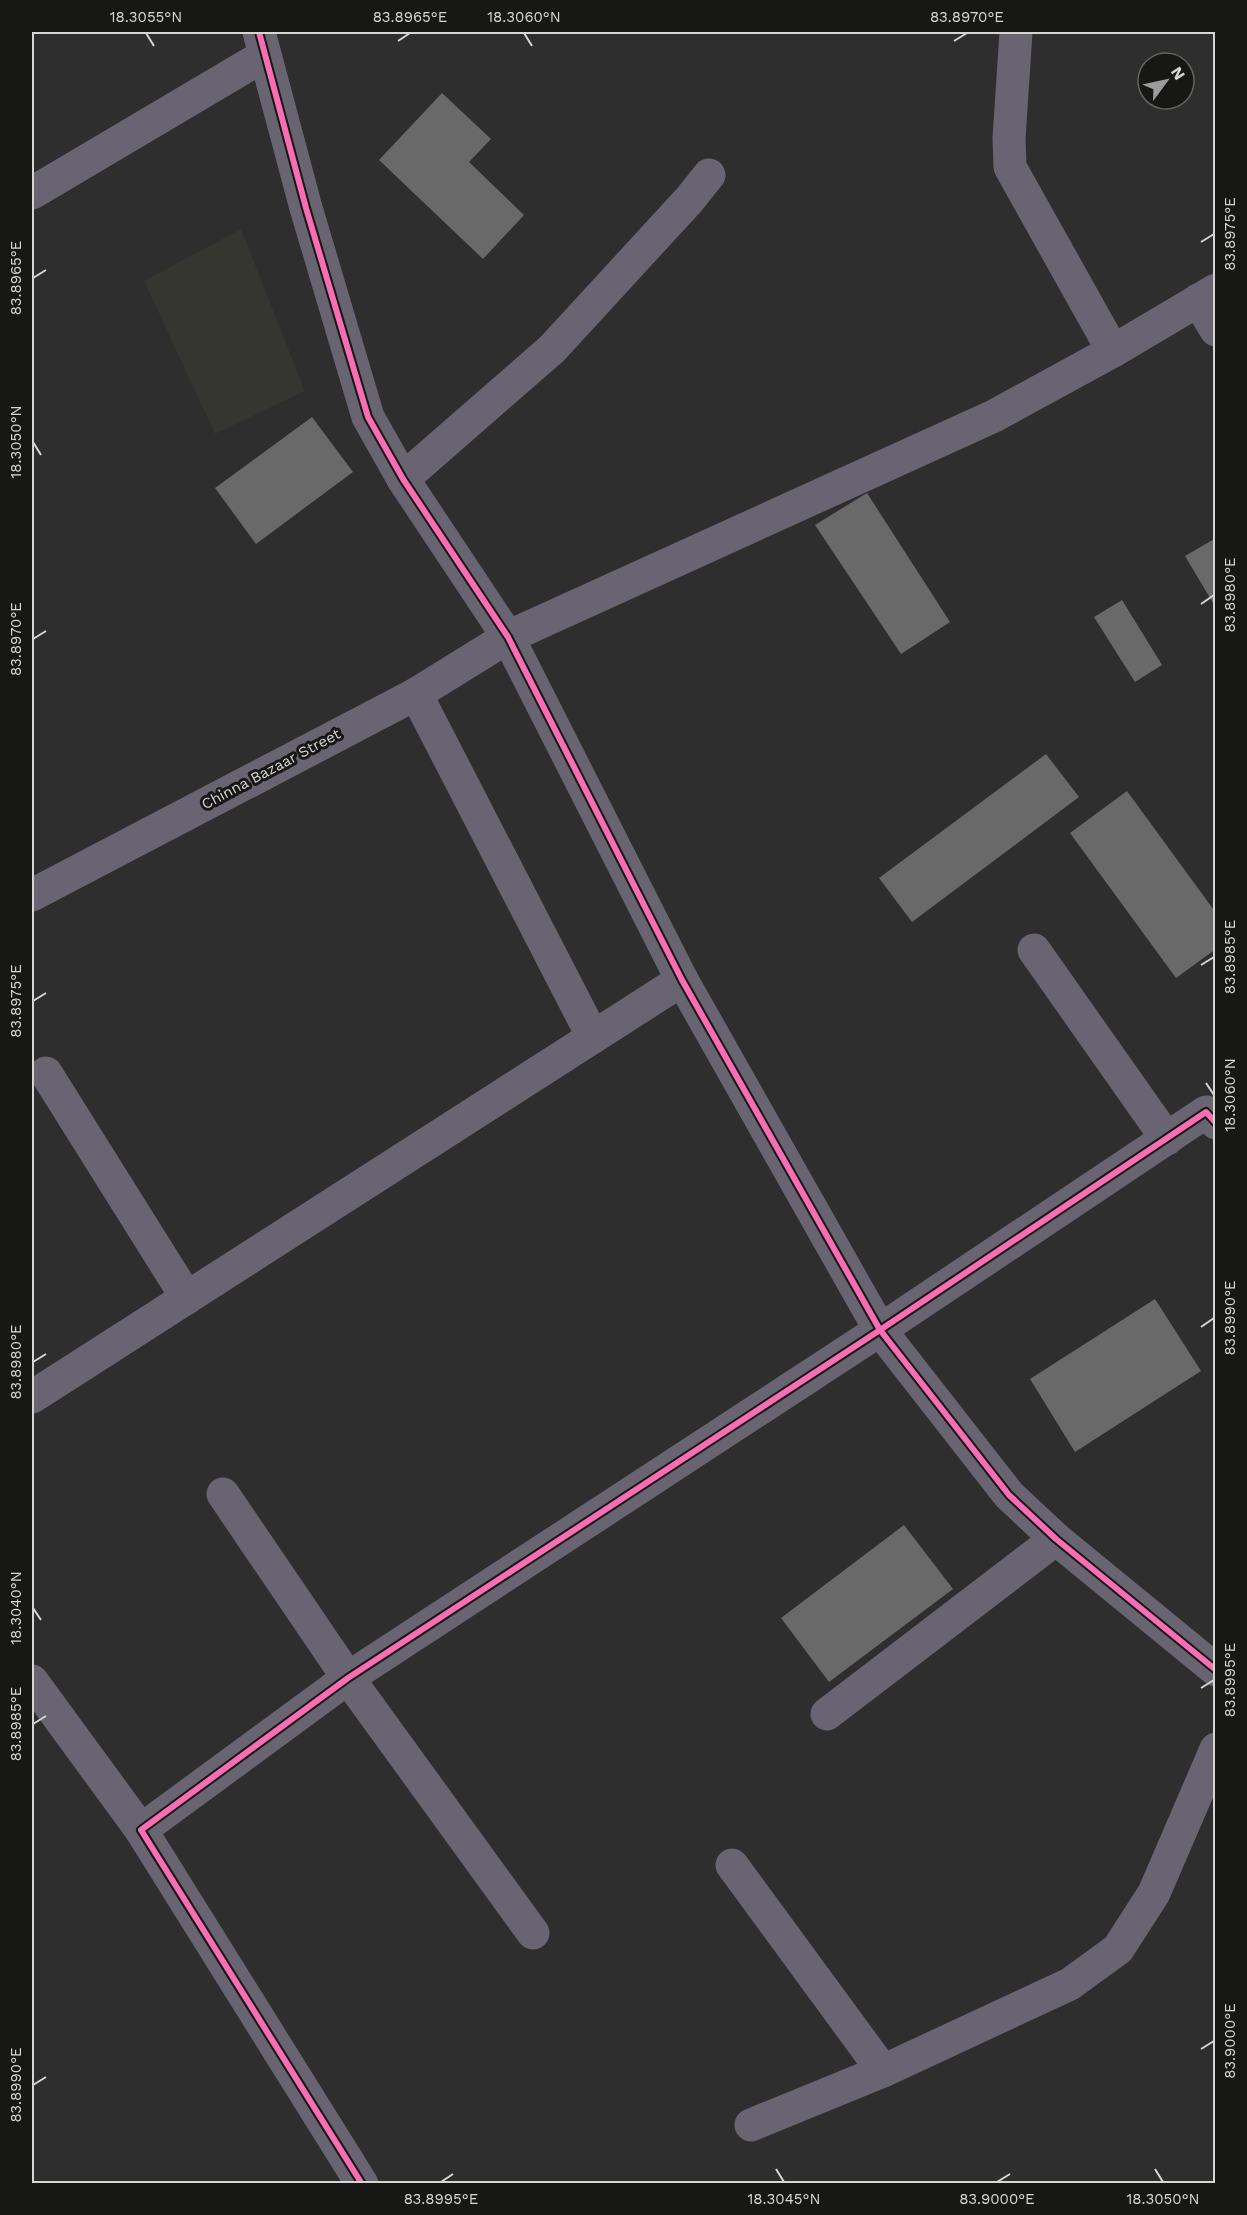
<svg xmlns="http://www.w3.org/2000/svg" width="1247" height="2215" font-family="'Work Sans',sans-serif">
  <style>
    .built { fill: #34362f }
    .building { fill: #696969 }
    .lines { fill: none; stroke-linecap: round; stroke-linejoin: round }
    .minor { stroke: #696471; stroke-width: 33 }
    .tertiary { stroke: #696471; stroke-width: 33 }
    .cycleway-casing { stroke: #171716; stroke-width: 10 }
    .cycleway { stroke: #f96db3; stroke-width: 6 }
    .ticks { fill: none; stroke: #d6d7d5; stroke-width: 2 }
    .labels { text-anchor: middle; stroke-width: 6; stroke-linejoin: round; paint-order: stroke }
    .street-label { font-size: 15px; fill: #d6d7d5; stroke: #171716 }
    .neatline { fill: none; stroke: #d6d7d5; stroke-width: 2 }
    .ticks-label { font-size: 15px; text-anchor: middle; fill: #d6d7d5 }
  </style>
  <rect width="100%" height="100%" fill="#2e2e2e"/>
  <path class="built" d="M 241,229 L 305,391 L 215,434 L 144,281 Z"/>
  <g class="building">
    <path d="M 442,93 L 491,139 L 469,162 L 524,215 L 483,259 L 379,160 Z"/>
    <path d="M 312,417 L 353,472 L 256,544 L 215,488 Z"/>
    <path d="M 867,493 L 950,622 L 901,654 L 815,525 Z"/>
    <path d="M 1216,538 L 1216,608 L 1185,556 Z"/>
    <path d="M 1122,600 L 1162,665 L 1135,682 L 1094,617 Z"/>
    <path d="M 1046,754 L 1079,797 L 912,922 L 879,878 Z"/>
    <path d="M 1127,791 L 1216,913 L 1216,949 L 1176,978 L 1070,833 Z"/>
    <path d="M 1155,1299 L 1201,1371 L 1075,1452 L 1030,1379 Z"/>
    <path d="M 904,1525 L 953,1589 L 829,1682 L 781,1618 Z"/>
  </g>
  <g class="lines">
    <g class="minor">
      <path d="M 1016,32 L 1009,138 L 1010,167 L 1113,351"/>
      <path d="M 32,193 L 265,55"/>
      <path d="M 1198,300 L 1216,330"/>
      <path d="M 403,479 L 552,349 L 689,200 L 709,175"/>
      <path d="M 416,694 L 593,1037"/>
      <path d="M 1034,950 L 1167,1139"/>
      <path d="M 46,1073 L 187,1298"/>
      <path d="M 32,1397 L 682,980"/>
      <path d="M 223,1494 L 348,1678 L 533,1933"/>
      <path d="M 32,1681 L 141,1830"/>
      <path d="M 827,1714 L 1056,1539"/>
      <path d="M 732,1865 L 883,2071"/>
      <path d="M 751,2125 L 883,2071 L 1070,1984 L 1118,1949 L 1154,1893 L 1216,1749"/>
      <path d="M 362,2184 L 141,1830 L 348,1678 L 880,1330 L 1206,1112 L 1216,1123"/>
    </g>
    <g class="tertiary">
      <path d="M 259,32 L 306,208 L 368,417 L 403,479 L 508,637 L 682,980 L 880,1330 L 1009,1495 L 1056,1539 L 1216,1670"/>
      <path d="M 32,895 L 416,694 L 508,637 L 994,416 L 1113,351 L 1216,290"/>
    </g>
    <g class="cycleway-casing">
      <g id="cycleway">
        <path d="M 259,32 L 306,208 L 368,417 L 403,479 L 508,637 L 682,980 L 880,1330 L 1009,1495 L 1056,1539 L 1216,1670"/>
        <path d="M 362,2184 L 141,1830 L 348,1678 L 880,1330 L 1206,1112 L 1216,1123"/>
      </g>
    </g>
    <use href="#cycleway" class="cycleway"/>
  </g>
  <path class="ticks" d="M 146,33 L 154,46M 524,33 L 532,46M 398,41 L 410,33M 954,41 L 967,33M 1201,242 L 1214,234M 33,278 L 46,270M 33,442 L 41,455M 1201,604 L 1214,595M 33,639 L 46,631M 1201,965 L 1214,957M 33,1001 L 46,993M 1206,1083 L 1214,1095M 1201,1327 L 1214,1318M 33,1362 L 46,1354M 33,1608 L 41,1620M 1201,1688 L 1214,1680M 33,1724 L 46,1716M 1201,2049 L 1214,2041M 33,2085 L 46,2077M 776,2169 L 784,2182M 1155,2169 L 1163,2182M 441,2182 L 453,2174M 997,2182 L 1010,2174"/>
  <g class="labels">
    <g class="street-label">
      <text transform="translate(271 769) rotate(-28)" y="5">Chinna Bazaar Street</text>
    </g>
  </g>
  <rect width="1247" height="2215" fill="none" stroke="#171716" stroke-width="66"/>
  <g transform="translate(1166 81) rotate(57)"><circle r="28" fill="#171716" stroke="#636462" stroke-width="1.5"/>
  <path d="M0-4.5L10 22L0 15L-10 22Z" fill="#9b9c9b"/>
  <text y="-9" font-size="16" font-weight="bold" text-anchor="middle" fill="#d6d7d5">N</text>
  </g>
  <rect x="33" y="33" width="1181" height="2149" class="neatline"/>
  <g class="ticks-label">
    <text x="146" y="22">18.3055°N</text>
    <text x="410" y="22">83.8965°E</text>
    <text x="524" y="22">18.3060°N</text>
    <text x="967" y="22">83.8970°E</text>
    <text transform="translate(1230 234) rotate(-90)" y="5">83.8975°E</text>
    <text transform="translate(16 278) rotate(-90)" y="5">83.8965°E</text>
    <text transform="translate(16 442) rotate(-90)" y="5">18.3050°N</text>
    <text transform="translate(1230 595) rotate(-90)" y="5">83.8980°E</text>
    <text transform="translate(16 639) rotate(-90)" y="5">83.8970°E</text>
    <text transform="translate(1230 957) rotate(-90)" y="5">83.8985°E</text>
    <text transform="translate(16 1001) rotate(-90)" y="5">83.8975°E</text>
    <text transform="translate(1230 1095) rotate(-90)" y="5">18.3060°N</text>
    <text transform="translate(1230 1318) rotate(-90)" y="5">83.8990°E</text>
    <text transform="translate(16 1362) rotate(-90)" y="5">83.8980°E</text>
    <text transform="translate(16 1608) rotate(-90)" y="5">18.3040°N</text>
    <text transform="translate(1230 1680) rotate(-90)" y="5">83.8995°E</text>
    <text transform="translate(16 1724) rotate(-90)" y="5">83.8985°E</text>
    <text transform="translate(1230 2041) rotate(-90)" y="5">83.9000°E</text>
    <text transform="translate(16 2085) rotate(-90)" y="5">83.8990°E</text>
    <text x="441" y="2204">83.8995°E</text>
    <text x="784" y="2204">18.3045°N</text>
    <text x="997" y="2204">83.9000°E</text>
    <text x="1163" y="2204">18.3050°N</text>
  </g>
</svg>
